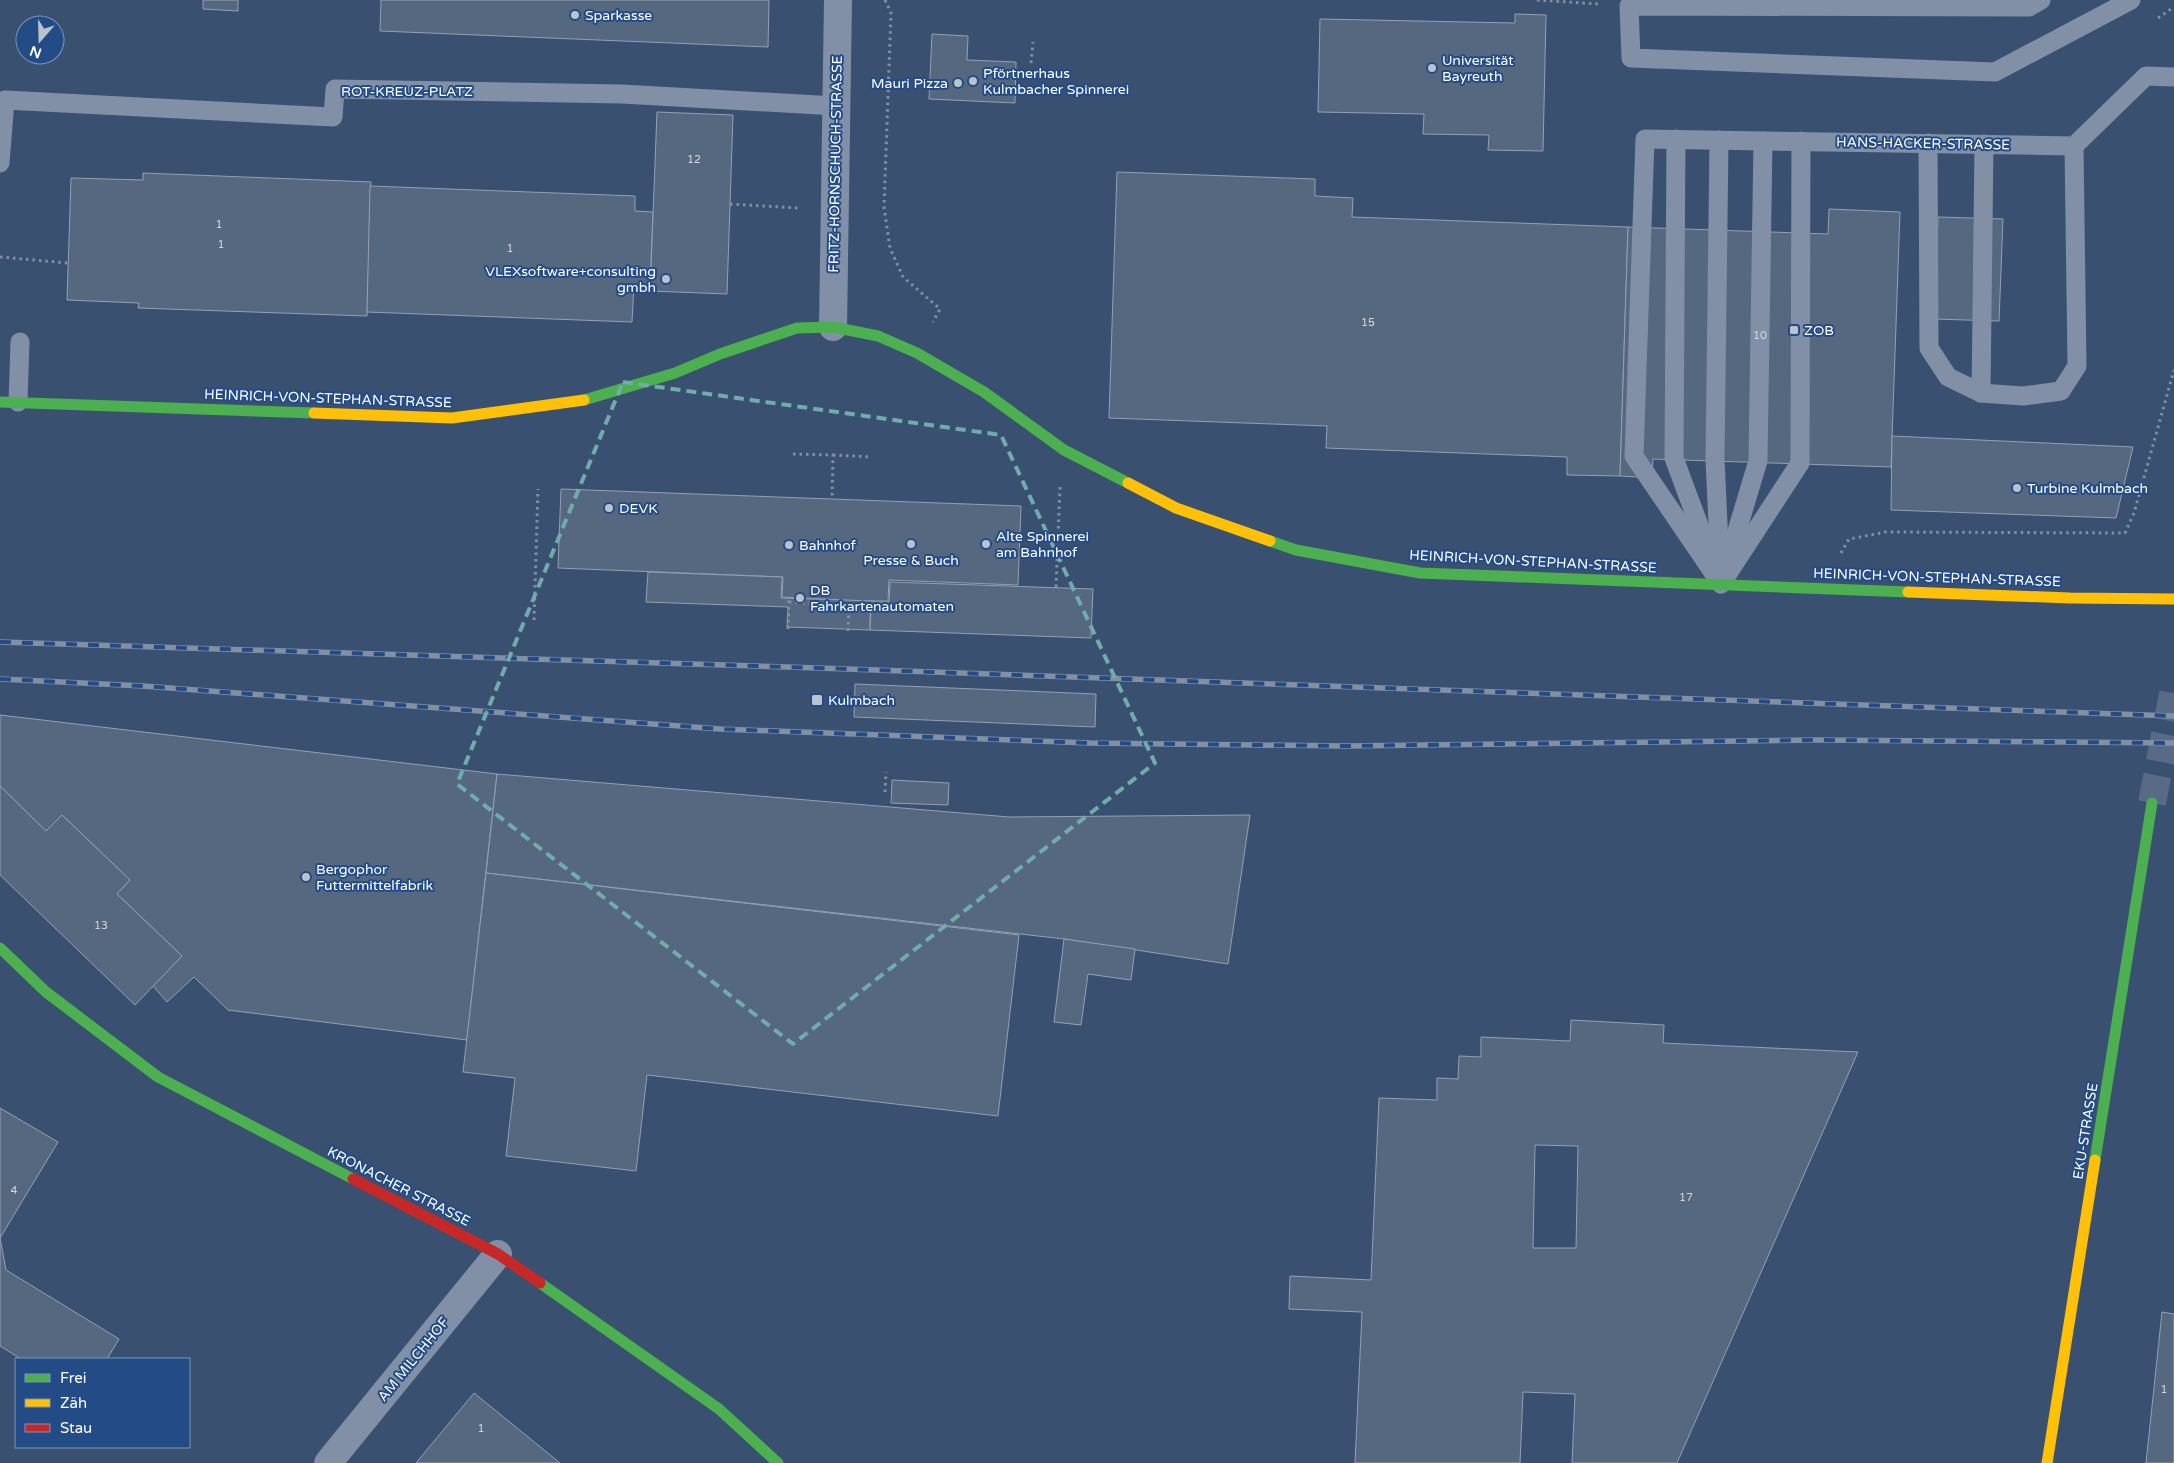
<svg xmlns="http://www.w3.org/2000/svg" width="2174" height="1463" font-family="'Varela Round',sans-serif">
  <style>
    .building { fill: #566780; stroke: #94a1b4; fill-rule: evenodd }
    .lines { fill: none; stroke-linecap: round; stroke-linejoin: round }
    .secondary-tunnel { stroke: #586a85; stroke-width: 28; stroke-dasharray: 28 14; stroke-linecap: butt }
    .path { stroke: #8190a6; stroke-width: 3; stroke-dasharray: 2.5 4; stroke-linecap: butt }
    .lane { stroke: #8190a6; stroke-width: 19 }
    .street { stroke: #8190a6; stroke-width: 28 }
    .fast { stroke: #4caf50; stroke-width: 11 }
    .slow { stroke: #ffc107; stroke-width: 11 }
    .jam { stroke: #c62828; stroke-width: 11 }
    .rail-casing { stroke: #8190a4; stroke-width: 5.5 }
    .rail { stroke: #234c87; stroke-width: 4; stroke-dasharray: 11; stroke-linecap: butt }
    .marked { fill: none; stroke: #6fada8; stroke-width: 4; stroke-dasharray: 10 6; stroke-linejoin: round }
    .poi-dot { fill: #bac2cd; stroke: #234c87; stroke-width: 2 }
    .labels { text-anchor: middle; stroke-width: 4; stroke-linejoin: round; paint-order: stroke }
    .number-label { font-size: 11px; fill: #d5d9df }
    .poi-label { font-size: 14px; fill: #fff; stroke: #234c87; text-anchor: start }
    .street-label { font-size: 14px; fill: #fff; stroke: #234c87 }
  </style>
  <rect width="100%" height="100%" fill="#3a5070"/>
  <g class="building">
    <path d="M 203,0 L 238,0 L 238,11 L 203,9 Z"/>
    <path d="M 381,0 L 769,0 L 768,47 L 380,31 Z"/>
    <path d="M 1515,14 L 1546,15 L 1543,151 L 1488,150 L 1489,135 L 1423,134 L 1424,114 L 1318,112 L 1320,19 L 1515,23 Z"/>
    <path d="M 932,34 L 968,36 L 967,60 L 1016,62 L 1015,103 L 929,99 Z"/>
    <path d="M 657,112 L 733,115 L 727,294 L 650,291 Z"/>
    <path d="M 1117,172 L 1315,179 L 1315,196 L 1353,198 L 1352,217 L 1628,227 L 1620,476 L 1567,475 L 1567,457 L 1326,448 L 1327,426 L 1109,418 Z"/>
    <path d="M 143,173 L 371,182 L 367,316 L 138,308 L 139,303 L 67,300 L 71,178 L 143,180 Z"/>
    <path d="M 370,186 L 635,196 L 635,211 L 653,212 L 650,285 L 634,285 L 632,322 L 367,312 Z"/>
    <path d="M 1829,209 L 1900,212 L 1891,467 L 1653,459 L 1652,478 L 1620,476 L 1628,227 L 1828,234 Z"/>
    <path d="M 1938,217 L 2003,219 L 1999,321 L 1934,319 Z"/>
    <path d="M 1892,436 L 2133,447 L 2116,518 L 1891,510 Z"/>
    <path d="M 561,489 L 1021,506 L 1018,585 L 889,580 L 888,601 L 861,601 L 782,597 L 783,577 L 558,568 Z"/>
    <path d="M 648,572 L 782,577 L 781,598 L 874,601 L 874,611 L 870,611 L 870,630 L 787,627 L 788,607 L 646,602 Z"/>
    <path d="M 890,582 L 1093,589 L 1091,638 L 870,630 L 871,611 L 874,611 L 874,602 L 889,602 Z"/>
    <path d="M 855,684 L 1096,694 L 1095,727 L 854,717 Z"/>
    <path d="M 0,715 L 497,774 L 467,1040 L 228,1010 L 194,977 L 167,1002 L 153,986 L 182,956 L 117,894 L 130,880 L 62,815 L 46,831 L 0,786 Z"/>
    <path d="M 497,774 L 1009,817 L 1250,815 L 1228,964 L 1064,939 L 486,873 Z"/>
    <path d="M 892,780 L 949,783 L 948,805 L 891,803 Z"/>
    <path d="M 0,786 L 46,831 L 62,815 L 130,880 L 117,894 L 182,956 L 135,1005 L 0,875 Z"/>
    <path d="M 486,873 L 1019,935 L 998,1116 L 647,1075 L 636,1171 L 506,1156 L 515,1078 L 463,1072 Z"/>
    <path d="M 1064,939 L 1135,949 L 1131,980 L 1088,974 L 1081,1025 L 1054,1022 Z"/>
    <path d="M 1571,1020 L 1664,1025 L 1663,1043 L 1858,1052 L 1677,1463 L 1572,1463 L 1575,1394 L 1523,1392 L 1520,1463 L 1355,1463 L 1362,1312 L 1289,1309 L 1290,1276 L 1371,1280 L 1379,1098 L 1437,1100 L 1437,1078 L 1458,1079 L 1459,1056 L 1481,1057 L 1481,1037 L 1570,1041 ZM 1535,1145 L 1578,1146 L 1576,1248 L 1533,1248 Z"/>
    <path d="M 0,1108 L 58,1142 L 0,1238 L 6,1270 L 119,1339 L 107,1359 L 21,1359 L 0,1346 Z"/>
    <path d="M 2162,1312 L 2174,1314 L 2174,1463 L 2146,1463 Z"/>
    <path d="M 474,1393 L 560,1463 L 416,1463 Z"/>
  </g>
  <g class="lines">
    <path class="secondary-tunnel" d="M 2152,803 L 2174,689"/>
    <g class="path">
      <path d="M 885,0 L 891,13 L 884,207 L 890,248 L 903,277 L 940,309 L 933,322"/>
      <path d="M 1537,0 L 1598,4"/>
      <path d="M 2158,18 L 2174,7"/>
      <path d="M 1031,63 L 1033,42"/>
      <path d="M 730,204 L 799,208"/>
      <path d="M 0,257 L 68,263"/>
      <path d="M 793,454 L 833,455 L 832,499"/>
      <path d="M 833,455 L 872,457"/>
      <path d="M 1841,553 L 1849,539 L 1886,532 L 2125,533 L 2134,513 L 2174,370"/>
      <path d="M 1056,587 L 1060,487"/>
      <path d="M 789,602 L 830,604 L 830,599"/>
      <path d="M 534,620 L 538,489"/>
      <path d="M 788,629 L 789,598"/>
      <path d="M 848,631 L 849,604"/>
      <path d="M 885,792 L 886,772"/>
    </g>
    <g class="lane">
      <path d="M 2041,0 L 2029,7 L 1629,6 L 1631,58 L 1995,72 L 2131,0"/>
      <path d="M 1676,139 L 1674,458 L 1710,555"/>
      <path d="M 1719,140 L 1715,460 L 1720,566"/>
      <path d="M 1928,143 L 1929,348 L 1948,377 L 1981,393 L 2023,396 L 2061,391 L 2077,366 L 2074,146"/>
      <path d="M 0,163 L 5,100 L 333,117 L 335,89 L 622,94 L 836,106"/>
      <path d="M 1981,393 L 1984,144"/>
      <path d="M 18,402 L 20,342"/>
      <path d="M 1727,564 L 1758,461 L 1763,141"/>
      <path d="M 1721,584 L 1634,456 L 1645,139 L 2074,146 L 2146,76 L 2174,77"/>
      <path d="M 1721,584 L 1800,463 L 1801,141"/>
    </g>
    <g class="street">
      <path d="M 833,327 L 838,0"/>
      <path d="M 328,1463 L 498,1254"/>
    </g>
    <g class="fast">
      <path d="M 584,400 L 675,373 L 720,354 L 797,328 L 833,327 L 878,336 L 917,353 L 984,392 L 1064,450 L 1128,483"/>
      <path d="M 0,402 L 314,413"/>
      <path d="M 1270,541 L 1296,550 L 1420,573 L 1908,592"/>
      <path d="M 0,948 L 46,992 L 158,1077 L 353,1179"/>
      <path d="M 2095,1160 L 2152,803"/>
      <path d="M 540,1283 L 719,1409 L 778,1463"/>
    </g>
    <g class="slow">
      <path d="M 314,413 L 452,418 L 584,400"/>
      <path d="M 1128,483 L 1176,508 L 1270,541"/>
      <path d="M 1908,592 L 2070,598 L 2174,599"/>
      <path d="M 2047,1463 L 2095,1160"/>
    </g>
    <path class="jam" d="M 353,1179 L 498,1254 L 540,1283"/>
    <g class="rail-casing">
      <g id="rail">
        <path d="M 0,642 L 818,668 L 2174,716"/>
        <path d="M 0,679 L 143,686 L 720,729 L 1090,743 L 1345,746 L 1815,740 L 2174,743"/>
      </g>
    </g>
    <use href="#rail" class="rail"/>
  </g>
  <path class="marked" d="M 623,382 L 1001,435 L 1155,763 L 793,1044 L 457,784 Z"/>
  <g class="poi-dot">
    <circle cx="575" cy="15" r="5"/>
    <circle cx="1432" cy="68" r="5"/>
    <circle cx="973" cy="81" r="5"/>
    <circle cx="958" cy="83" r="5"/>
    <circle cx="666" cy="279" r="5"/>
    <rect x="1789" y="325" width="10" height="10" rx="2.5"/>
    <circle cx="2017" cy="488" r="5"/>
    <circle cx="609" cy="508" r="5"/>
    <circle cx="911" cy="544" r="5"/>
    <circle cx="986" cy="544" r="5"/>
    <circle cx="789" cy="545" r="5"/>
    <circle cx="800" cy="598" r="5"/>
    <rect x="811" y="694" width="12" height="12" rx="2.5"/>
    <circle cx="306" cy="877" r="5"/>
  </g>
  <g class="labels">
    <g class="number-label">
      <text x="694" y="163">12</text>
      <text x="219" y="228">1</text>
      <text x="221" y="248">1</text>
      <text x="510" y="252">1</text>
      <text x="1368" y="326">15</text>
      <text x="1760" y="339">10</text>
      <text x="101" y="929">13</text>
      <text x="14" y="1194">4</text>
      <text x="1686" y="1201">17</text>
      <text x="2164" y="1393">1</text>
      <text x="481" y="1432">1</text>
    </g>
    <g class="poi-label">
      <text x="585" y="20">Sparkasse</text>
      <text x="1442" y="65">Universität<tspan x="1442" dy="16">Bayreuth</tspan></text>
      <text x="983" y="78">Pförtnerhaus<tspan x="983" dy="16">Kulmbacher Spinnerei</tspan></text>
      <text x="948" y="88" text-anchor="end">Mauri Pizza</text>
      <text x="656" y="276" text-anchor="end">VLEXsoftware+consulting<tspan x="656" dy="16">gmbh</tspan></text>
      <text x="1804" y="335">ZOB</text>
      <text x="2027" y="493">Turbine Kulmbach</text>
      <text x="619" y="513">DEVK</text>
      <text x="996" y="541">Alte Spinnerei<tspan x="996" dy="16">am Bahnhof</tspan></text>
      <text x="799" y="550">Bahnhof</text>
      <text x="911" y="565" text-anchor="middle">Presse &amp; Buch</text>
      <text x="810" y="595">DB<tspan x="810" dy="16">Fahrkartenautomaten</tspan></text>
      <text x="828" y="705">Kulmbach</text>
      <text x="316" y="874">Bergophor<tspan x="316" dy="16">Futtermittelfabrik</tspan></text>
    </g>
    <g class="street-label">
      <text x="407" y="96">ROT-KREUZ-PLATZ</text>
      <text transform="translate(1923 143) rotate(1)" y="5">HANS-HACKER-STRASSE</text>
      <text transform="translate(835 164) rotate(-89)" y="5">FRITZ-HORNSCHUCH-STRASSE</text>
      <text transform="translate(328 398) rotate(2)" y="5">HEINRICH-VON-STEPHAN-STRASSE</text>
      <text transform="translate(1533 561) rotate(3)" y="5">HEINRICH-VON-STEPHAN-STRASSE</text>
      <text transform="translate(1937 577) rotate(2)" y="5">HEINRICH-VON-STEPHAN-STRASSE</text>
      <text transform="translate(2085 1131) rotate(-81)" y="5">EKU-STRASSE</text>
      <text transform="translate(399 1186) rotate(27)" y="5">KRONACHER STRASSE</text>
      <text transform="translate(413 1359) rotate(-51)" y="5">AM MILCHHOF</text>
    </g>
  </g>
  <rect x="15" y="1358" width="175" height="90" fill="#234c87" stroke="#7b94b7"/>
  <rect x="25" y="1374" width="25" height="8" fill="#4caf50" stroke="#7b94b7"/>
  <text x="60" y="1383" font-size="15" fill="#ffffff">Frei</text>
  <rect x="25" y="1399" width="25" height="8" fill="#ffc107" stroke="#7b94b7"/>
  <text x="60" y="1408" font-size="15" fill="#ffffff">Zäh</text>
  <rect x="25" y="1424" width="25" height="8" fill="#c62828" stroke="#7b94b7"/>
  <text x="60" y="1433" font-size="15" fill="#ffffff">Stau</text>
  <g transform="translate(40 40) rotate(200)"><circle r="24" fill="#234c87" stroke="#7b94b7"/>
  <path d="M0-4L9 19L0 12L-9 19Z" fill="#bac2cd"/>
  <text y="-8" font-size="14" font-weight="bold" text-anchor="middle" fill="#ffffff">N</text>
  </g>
</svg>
